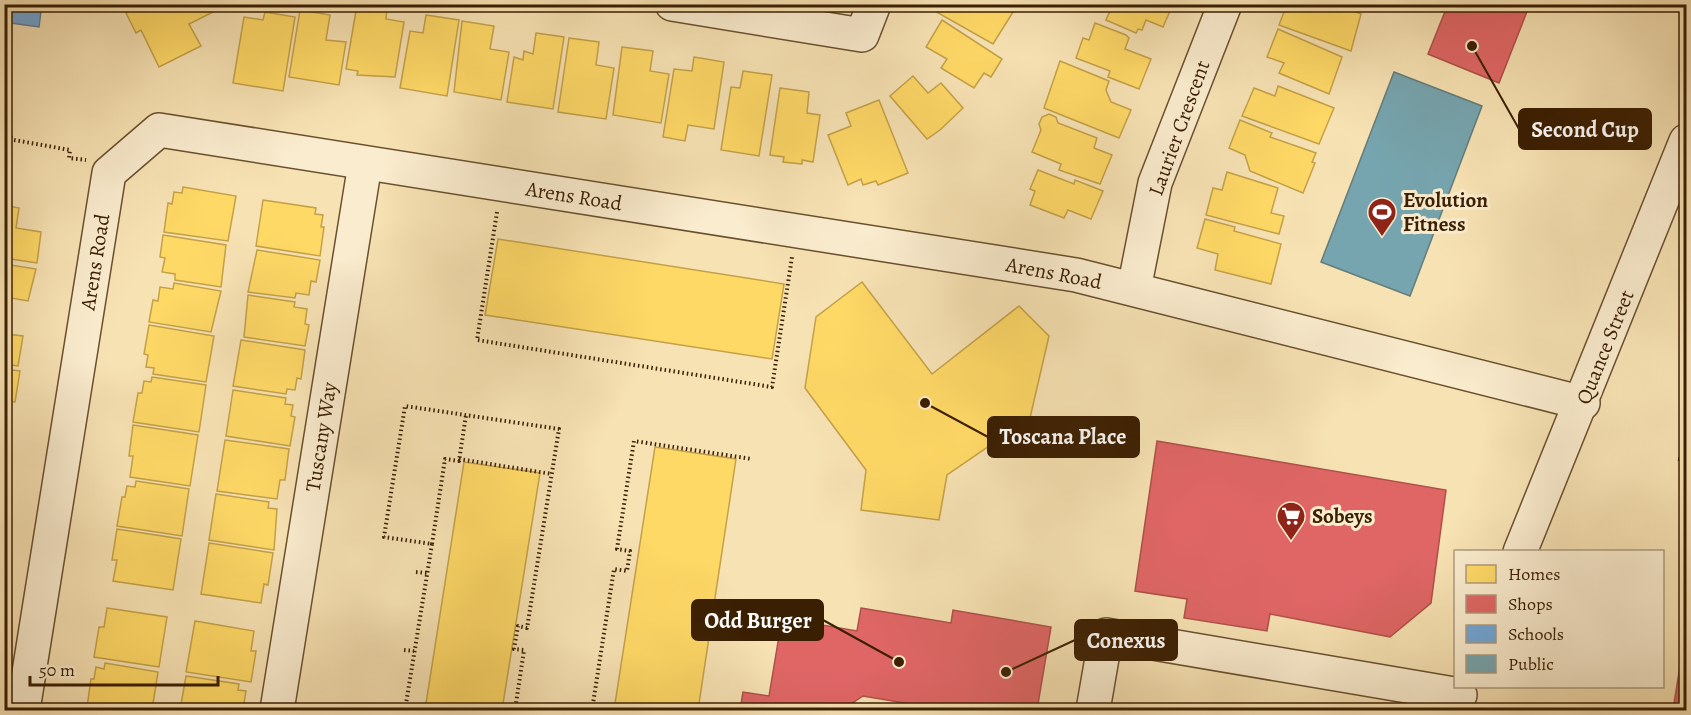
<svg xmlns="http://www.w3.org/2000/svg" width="1691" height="715" font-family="Alegreya,serif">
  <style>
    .homes { fill: #ffd966; stroke: #c4a148; stroke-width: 1.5 }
    .shops { fill: #e06666; stroke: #ae5148; stroke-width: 1.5 }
    .schools { fill: #6fa8dc; stroke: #5f7f9b; stroke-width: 1.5 }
    .public { fill: #76a5af; stroke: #647d7b; stroke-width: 1.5 }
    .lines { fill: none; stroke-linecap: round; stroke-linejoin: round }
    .minor-casing { stroke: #6a502e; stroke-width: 36 }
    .path { stroke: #3b1f02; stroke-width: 4; stroke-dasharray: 1.5 3; stroke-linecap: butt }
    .minor { stroke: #faecce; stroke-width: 33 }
    .labels { text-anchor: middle; stroke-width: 6; stroke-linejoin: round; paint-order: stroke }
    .street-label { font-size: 21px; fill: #3b1f02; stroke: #faecce }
    .poi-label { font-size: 21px; font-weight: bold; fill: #3b1f02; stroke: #faecce; text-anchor: start }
    .leader { fill: none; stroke: #3b1f02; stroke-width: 2 }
    .callout-dot { fill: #3b1f02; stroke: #faecce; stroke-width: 2 }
    .callout { fill: #3b1f02; stroke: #3b1f02; stroke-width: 2 }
    .callout-label { font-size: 22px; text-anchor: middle; font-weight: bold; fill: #fff }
  </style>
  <rect width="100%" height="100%" fill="#f7e2b3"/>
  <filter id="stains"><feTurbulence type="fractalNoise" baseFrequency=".00333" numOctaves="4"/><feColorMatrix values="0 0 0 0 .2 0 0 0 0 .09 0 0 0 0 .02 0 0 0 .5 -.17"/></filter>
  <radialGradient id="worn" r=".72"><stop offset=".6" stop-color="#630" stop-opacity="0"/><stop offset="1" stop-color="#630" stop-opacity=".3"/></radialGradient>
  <g class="homes">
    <path d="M 143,4 L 227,4 L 227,5 L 189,24 L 201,46 L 159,67 L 141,30 L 136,33 L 126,13 Z"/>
    <path d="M 933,4 L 1018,4 L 993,44 L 931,9 Z"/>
    <path d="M 1173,4 L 1163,27 L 1146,20 L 1142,30 L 1138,29 L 1136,33 L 1106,20 L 1113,4 Z"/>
    <path d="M 1287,4 L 1338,4 L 1361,14 L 1351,51 L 1279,25 Z"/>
    <path d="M 357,5 L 387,9 L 386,19 L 404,22 L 395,77 L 357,75 L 358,71 L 346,69 Z"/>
    <path d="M 300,10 L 330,15 L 326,40 L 346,42 L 339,85 L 289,77 Z"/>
    <path d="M 265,12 L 295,17 L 283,91 L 233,83 L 244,17 L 263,20 Z"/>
    <path d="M 426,15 L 459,20 L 447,96 L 400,88 L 410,31 L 423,33 Z"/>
    <path d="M 942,20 L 1002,59 L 991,77 L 984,73 L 974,88 L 941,68 L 947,59 L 926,47 Z"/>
    <path d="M 462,21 L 494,26 L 490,49 L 509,52 L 501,100 L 454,92 Z"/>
    <path d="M 1095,23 L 1126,35 L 1129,38 L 1125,49 L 1151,59 L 1139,89 L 1108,77 L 1110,71 L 1076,58 L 1083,38 L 1089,40 Z"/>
    <path d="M 1278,29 L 1342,57 L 1329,94 L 1279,73 L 1284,63 L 1267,57 Z"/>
    <path d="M 536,33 L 564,37 L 553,109 L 507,102 L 514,57 L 523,60 L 524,51 L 533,54 Z"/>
    <path d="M 569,38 L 599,42 L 596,65 L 614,68 L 606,119 L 558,112 Z"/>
    <path d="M 622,47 L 653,51 L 650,71 L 669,74 L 661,123 L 613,115 Z"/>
    <path d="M 694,57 L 724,62 L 714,129 L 688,125 L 685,141 L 663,137 L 674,69 L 692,71 Z"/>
    <path d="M 1060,61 L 1109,81 L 1106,90 L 1111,102 L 1131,110 L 1119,138 L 1044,108 Z"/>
    <path d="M 743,71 L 772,75 L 759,156 L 721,150 L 731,87 L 740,88 Z"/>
    <path d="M 913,76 L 928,93 L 941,83 L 963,108 L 940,130 L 927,139 L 890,96 Z"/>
    <path d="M 1278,86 L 1334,108 L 1319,144 L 1242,116 L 1254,88 L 1275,96 Z"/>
    <path d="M 780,88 L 809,92 L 807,113 L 820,115 L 813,162 L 802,160 L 802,164 L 783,162 L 784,157 L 770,155 Z"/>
    <path d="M 879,100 L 908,173 L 878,185 L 876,181 L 863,185 L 861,179 L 848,185 L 828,135 L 851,126 L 846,113 Z"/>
    <path d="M 1049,114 L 1056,117 L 1058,123 L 1097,138 L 1094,148 L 1112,155 L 1100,184 L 1059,170 L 1061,164 L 1032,152 L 1041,130 L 1039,124 L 1042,117 Z"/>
    <path d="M 1240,120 L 1272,133 L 1270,137 L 1316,153 L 1312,162 L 1315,163 L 1303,193 L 1250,171 L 1245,155 L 1229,148 Z"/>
    <path d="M 1038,170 L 1074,184 L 1075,180 L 1103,191 L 1091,219 L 1068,210 L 1064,218 L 1030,205 L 1035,191 L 1030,189 Z"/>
    <path d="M 1227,172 L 1278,188 L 1271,213 L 1284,216 L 1279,234 L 1206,215 L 1213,188 L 1222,190 Z"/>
    <path d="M 183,187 L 236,196 L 228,241 L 164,232 L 168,203 L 172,204 L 174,192 L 182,193 Z"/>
    <path d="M 263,200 L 316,208 L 315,214 L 323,215 L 321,227 L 324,227 L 320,256 L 256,246 Z"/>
    <path d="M 4,205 L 19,208 L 16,228 L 41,232 L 37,263 L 4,258 Z"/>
    <path d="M 1205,219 L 1235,227 L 1234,231 L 1281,244 L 1271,284 L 1215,270 L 1218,254 L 1197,248 Z"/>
    <path d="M 163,235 L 226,245 L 221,287 L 175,280 L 175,274 L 162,272 L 165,258 L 160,257 Z"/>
    <path d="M 498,239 L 784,284 L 772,359 L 485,315 Z"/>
    <path d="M 257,250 L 320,260 L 316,282 L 311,281 L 309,295 L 296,293 L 295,298 L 248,292 Z"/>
    <path d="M 4,264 L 36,269 L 28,301 L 6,297 L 4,306 Z"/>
    <path d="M 862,282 L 932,374 L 1019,306 L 1049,336 L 1030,418 L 947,475 L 939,520 L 861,510 L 866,470 L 805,388 L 816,317 Z"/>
    <path d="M 174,283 L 221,291 L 211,332 L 149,322 L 153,300 L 158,301 L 160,287 L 173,289 Z"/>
    <path d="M 248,295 L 295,302 L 294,307 L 307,309 L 305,324 L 309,325 L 305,346 L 244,337 Z"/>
    <path d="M 4,324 L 8,324 L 6,334 L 23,336 L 18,366 L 4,364 Z"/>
    <path d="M 149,325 L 214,336 L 206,382 L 153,374 L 154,368 L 146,367 L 148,355 L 144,354 Z"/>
    <path d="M 241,340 L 305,350 L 301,379 L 297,378 L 295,390 L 287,389 L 286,394 L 233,386 Z"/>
    <path d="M 4,369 L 20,371 L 15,402 L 4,401 Z"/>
    <path d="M 152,377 L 206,385 L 199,432 L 133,422 L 138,393 L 142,393 L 144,381 L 151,382 Z"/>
    <path d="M 233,390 L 286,398 L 285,404 L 293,405 L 291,416 L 295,417 L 290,446 L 226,436 Z"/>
    <path d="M 133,425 L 198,435 L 190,486 L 130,477 L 133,456 L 129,456 Z"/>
    <path d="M 225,440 L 289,449 L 285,480 L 280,480 L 277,499 L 217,491 Z"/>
    <path d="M 655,447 L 736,459 L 698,710 L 614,710 Z"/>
    <path d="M 464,462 L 540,473 L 502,710 L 425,710 Z"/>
    <path d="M 136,481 L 189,489 L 182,536 L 117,526 L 122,497 L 125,497 L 127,486 L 135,487 Z"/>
    <path d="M 216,494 L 269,502 L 268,508 L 277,509 L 274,550 L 209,540 Z"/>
    <path d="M 117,529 L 181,539 L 173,590 L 113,581 L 117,560 L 112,560 Z"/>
    <path d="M 209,543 L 273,553 L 268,585 L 264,584 L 261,603 L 201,594 Z"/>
    <path d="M 107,608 L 167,617 L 159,667 L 94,657 L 99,627 L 104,627 Z"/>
    <path d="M 195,621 L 254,631 L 251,651 L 256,651 L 251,682 L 186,672 Z"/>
    <path d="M 105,663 L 158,672 L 152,710 L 106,710 L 87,707 L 91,679 L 94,679 L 96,667 L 104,669 Z"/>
    <path d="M 186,676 L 239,684 L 238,690 L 246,691 L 244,703 L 247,704 L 246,710 L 180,710 Z"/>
  </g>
  <g class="shops">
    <path d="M 1448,4 L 1530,4 L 1499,83 L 1428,54 Z"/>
    <path d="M 1157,441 L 1446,490 L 1431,603 L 1390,637 L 1270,614 L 1267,631 L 1184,618 L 1187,599 L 1135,591 Z"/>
    <path d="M 861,608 L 951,623 L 953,610 L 1051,627 L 1037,710 L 946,710 L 863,696 L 842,710 L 740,710 L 743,692 L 769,696 L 782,618 L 857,631 Z"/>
    <path d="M 1686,628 L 1686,710 L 1673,710 Z"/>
  </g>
  <path class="schools" d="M 4,4 L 42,4 L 39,27 L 4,22 Z"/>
  <path class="public" d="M 1394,72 L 1482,106 L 1410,296 L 1321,262 Z"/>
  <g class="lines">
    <g class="minor-casing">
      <g id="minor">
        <path d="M 672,4 L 862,35 L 874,4"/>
        <path d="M 1134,289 L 1155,183 L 1225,4"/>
        <path d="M 1520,552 L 1686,141"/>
        <path d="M 23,710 L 109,173 L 159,130 L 1076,275 L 1583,403"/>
        <path d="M 277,710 L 365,164"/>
        <path d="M 1093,710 L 1106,635 L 1460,695"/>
      </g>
    </g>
    <g class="path">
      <path d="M 4,131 L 14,140 L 70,150 L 69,158 L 86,160"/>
      <path d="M 497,212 L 477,340 L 772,387 L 792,257"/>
      <path d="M 459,459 L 552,474"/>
      <path d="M 1678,459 L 1686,460"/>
      <path d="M 432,544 L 445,459 L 459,461 L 466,415"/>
      <path d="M 416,572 L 427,573"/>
      <path d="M 404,650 L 414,651"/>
      <path d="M 405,710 L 432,544 L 384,537 L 405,406 L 559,429 L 527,628 L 518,626 L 514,649 L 524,650 L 515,710"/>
      <path d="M 592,710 L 614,569 L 627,571 L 630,551 L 617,549 L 634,441 L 752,459"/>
    </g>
    <use href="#minor" class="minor"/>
  </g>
  <defs>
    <g id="stadium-pin" transform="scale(1.5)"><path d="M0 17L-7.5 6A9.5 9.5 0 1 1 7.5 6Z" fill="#8f2418" stroke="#faecce"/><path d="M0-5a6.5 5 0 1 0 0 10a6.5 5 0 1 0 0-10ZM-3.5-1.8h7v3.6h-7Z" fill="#fff"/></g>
    <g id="supermarket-pin" transform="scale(1.5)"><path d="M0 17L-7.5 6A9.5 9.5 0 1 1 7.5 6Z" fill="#8f2418" stroke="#faecce"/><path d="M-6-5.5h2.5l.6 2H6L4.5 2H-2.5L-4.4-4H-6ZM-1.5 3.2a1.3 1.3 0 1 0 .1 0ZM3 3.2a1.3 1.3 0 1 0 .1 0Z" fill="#fff"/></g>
  </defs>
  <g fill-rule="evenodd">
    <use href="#stadium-pin" x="1382" y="212"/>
    <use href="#supermarket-pin" x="1291" y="516"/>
  </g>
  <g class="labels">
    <g class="street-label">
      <text transform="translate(1179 128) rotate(-70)" y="7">Laurier Crescent</text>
      <text transform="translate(574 196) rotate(9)" y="7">Arens Road</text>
      <text transform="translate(95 262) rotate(-81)" y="7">Arens Road</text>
      <text transform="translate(1054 273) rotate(11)" y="7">Arens Road</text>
      <text transform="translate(1605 347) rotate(-68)" y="7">Quance Street</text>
      <text transform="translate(321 437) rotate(-81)" y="7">Tuscany Way</text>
    </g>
    <g class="poi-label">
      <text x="1403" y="207">Evolution<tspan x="1403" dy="24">Fitness</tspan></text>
      <text x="1312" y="523">Sobeys</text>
    </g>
  </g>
  <path class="leader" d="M1472 46L1519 129M925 403L988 437M899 662L823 620M1006 672L1075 640"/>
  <g class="callout-dot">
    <circle cx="1472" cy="46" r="6"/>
    <circle cx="925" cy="403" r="6"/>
    <circle cx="899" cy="662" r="6"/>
    <circle cx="1006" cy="672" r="6"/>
  </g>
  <g class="callout">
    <rect x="1519" y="109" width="132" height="40" rx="6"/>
    <rect x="988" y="417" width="151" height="40" rx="6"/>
    <rect x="692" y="600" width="131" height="40" rx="6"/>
    <rect x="1075" y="620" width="102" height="40" rx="6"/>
  </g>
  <g class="callout-label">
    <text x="1585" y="137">Second Cup</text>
    <text x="1063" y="444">Toscana Place</text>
    <text x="758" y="628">Odd Burger</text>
    <text x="1126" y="648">Conexus</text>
  </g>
  <rect width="1691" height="715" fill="none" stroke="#f7e2b3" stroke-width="24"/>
  <rect x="6" y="6" width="1679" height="703" fill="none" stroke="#3b1f02" stroke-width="3"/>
  <rect x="12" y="12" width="1667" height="691" fill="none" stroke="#3b1f02" stroke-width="1.5"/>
  <rect x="1454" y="550" width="210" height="138" fill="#faecce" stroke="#ae9a7c" stroke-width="1.5"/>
  <rect x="1466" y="565" width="30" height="18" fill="#ffd966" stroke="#ae9a7c" stroke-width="1.5"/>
  <text x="1508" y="580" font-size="18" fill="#3b1f02">Homes</text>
  <rect x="1466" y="595" width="30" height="18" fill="#e06666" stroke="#ae9a7c" stroke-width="1.5"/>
  <text x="1508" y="610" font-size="18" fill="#3b1f02">Shops</text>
  <rect x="1466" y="625" width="30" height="18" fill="#6fa8dc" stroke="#ae9a7c" stroke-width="1.5"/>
  <text x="1508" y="640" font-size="18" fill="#3b1f02">Schools</text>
  <rect x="1466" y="655" width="30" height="18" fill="#76a5af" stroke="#ae9a7c" stroke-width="1.5"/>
  <text x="1508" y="670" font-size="18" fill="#3b1f02">Public</text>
  <path d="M30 676v9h188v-9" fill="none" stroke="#3b1f02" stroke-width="3"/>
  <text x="39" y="676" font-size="18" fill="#3b1f02" stroke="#faecce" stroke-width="4.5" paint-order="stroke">50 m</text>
  <rect width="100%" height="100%" filter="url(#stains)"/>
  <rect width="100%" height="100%" fill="url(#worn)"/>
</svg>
